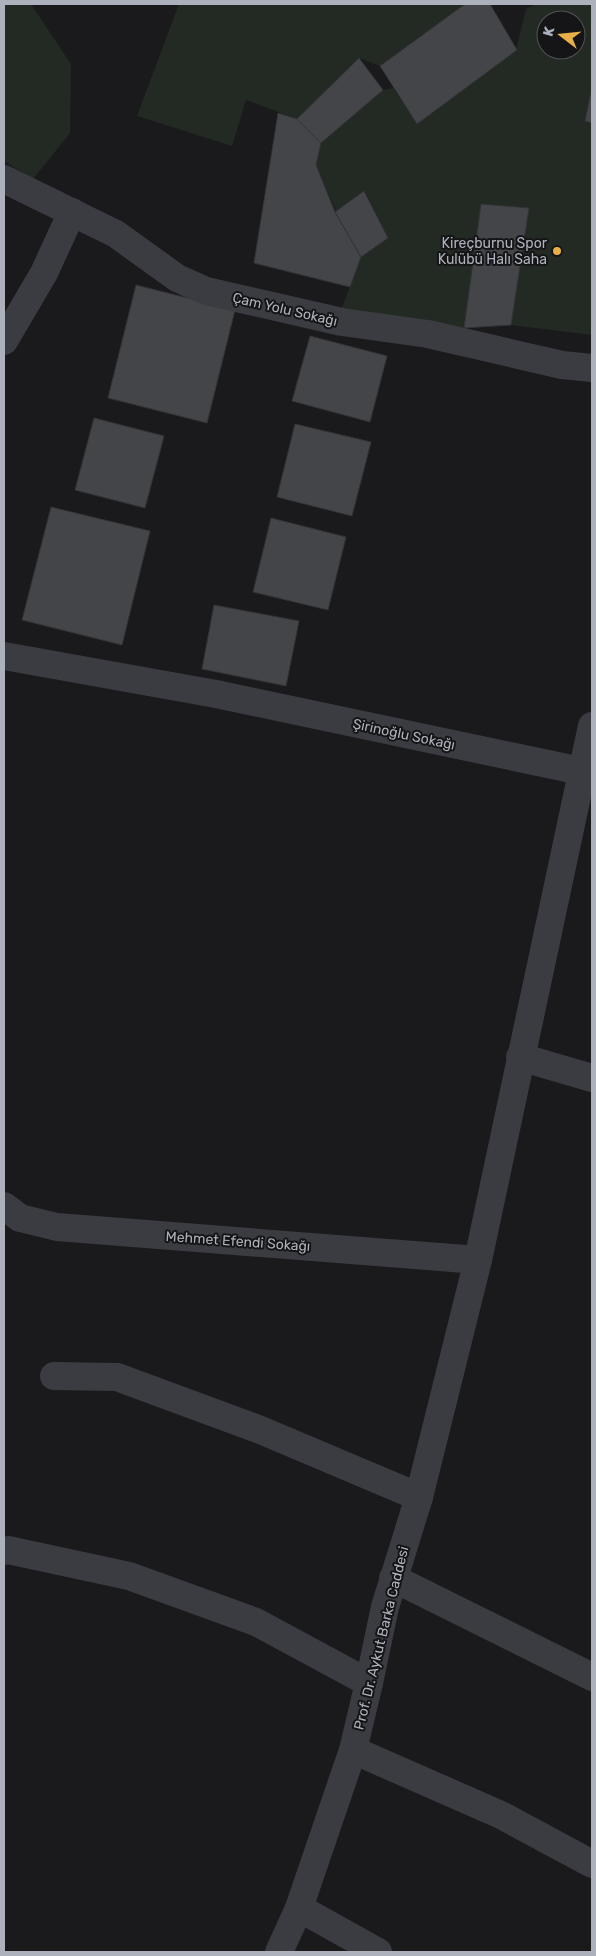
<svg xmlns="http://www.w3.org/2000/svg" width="596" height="1956" font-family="Rubik,sans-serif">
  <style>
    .green { fill: #222a23; fill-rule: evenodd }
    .building { fill: #444549; stroke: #343438 }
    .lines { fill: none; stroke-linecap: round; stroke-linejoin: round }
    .minor { stroke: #3b3c41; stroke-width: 28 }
    .tertiary { stroke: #3b3c41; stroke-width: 28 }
    .poi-dot { fill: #e8b046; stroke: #151517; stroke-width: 2 }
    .labels { text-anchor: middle; stroke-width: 4; stroke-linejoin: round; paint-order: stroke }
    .poi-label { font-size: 14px; fill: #adb1bb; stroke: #151517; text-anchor: end }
    .street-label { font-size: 14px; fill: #adb1bb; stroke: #151517 }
  </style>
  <rect width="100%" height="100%" fill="#1a1a1c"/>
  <g class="green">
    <path d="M 4,4 L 31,4 L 71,64 L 70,133 L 33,179 L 4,161 Z"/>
    <path d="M 179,4 L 465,4 L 380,66 L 359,58 L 297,119 L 246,100 L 232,146 L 137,116 Z"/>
    <path d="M 536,4 L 592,4 L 592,87 L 585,121 L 592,123 L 592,335 L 511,325 L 529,208 L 481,204 L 464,328 L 341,310 L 361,257 L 388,238 L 365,191 L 336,211 L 316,165 L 321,143 L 383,90 L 393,88 L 417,124 L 516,50 L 526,9 ZM 546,20 L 576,20 L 576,50 L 546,50 Z"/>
  </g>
  <g class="building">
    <path d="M 465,4 L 490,4 L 517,50 L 417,124 L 380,66 Z"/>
    <path d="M 359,58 L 383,90 L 321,143 L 297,119 Z"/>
    <path d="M 592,87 L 592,123 L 585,121 Z"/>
    <path d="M 278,113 L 297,119 L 321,143 L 316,165 L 335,212 L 361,257 L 350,287 L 254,263 Z"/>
    <path d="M 364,191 L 388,238 L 361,257 L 335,212 Z"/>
    <path d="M 481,204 L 529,208 L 511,325 L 464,328 Z"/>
    <path d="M 136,285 L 235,310 L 207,423 L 108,398 Z"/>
    <path d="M 310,336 L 387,356 L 370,422 L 292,401 Z"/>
    <path d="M 94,418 L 164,436 L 145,508 L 75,490 Z"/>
    <path d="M 295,424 L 371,442 L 352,516 L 277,497 Z"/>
    <path d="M 51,507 L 150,531 L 122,645 L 22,620 Z"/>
    <path d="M 271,518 L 346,537 L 328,610 L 253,592 Z"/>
    <path d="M 214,605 L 299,621 L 286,686 L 202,669 Z"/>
  </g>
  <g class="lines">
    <g class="minor">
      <path d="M 4,179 L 116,234 L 177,278 L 206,291 L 342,322 L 428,334 L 562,365 L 592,368"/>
      <path d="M 4,341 L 44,273 L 72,212"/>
      <path d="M 4,656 L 216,694 L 581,771 L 592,775"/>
      <path d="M 520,1057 L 592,1078"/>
      <path d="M 4,1206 L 20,1218 L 57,1227 L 478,1260"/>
      <path d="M 54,1376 L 117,1377 L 258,1429 L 419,1497"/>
      <path d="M 4,1551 L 8,1550 L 129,1576 L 256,1622 L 369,1683"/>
      <path d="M 393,1578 L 592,1677"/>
      <path d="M 353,1750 L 501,1815 L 592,1864"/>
      <path d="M 299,1908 L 378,1952"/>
    </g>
    <path class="tertiary" d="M 279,1952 L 299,1908 L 353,1750 L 369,1683 L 385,1607 L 419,1497 L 478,1260 L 592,726"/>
  </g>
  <circle class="poi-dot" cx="557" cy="251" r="5"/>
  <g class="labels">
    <g class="poi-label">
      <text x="547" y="248">Kireçburnu Spor<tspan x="547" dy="16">Kulübü Halı Saha</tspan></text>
    </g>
    <g class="street-label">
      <text transform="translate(285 309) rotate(13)" y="5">Çam Yolu Sokağı</text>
      <text transform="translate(404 734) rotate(12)" y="5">Şirinoğlu Sokağı</text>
      <text transform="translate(238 1241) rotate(4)" y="5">Mehmet Efendi Sokağı</text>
      <text transform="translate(381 1638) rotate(-76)" y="5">Prof. Dr. Aykut Barka Caddesi</text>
    </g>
  </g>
  <rect width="596" height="1956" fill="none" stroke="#adb1bb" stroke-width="10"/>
  <g transform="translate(561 35) rotate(286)"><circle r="24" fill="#151517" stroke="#525359"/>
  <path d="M0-4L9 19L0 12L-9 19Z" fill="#e8b046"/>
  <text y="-8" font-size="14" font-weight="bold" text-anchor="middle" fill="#adb1bb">K</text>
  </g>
</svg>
